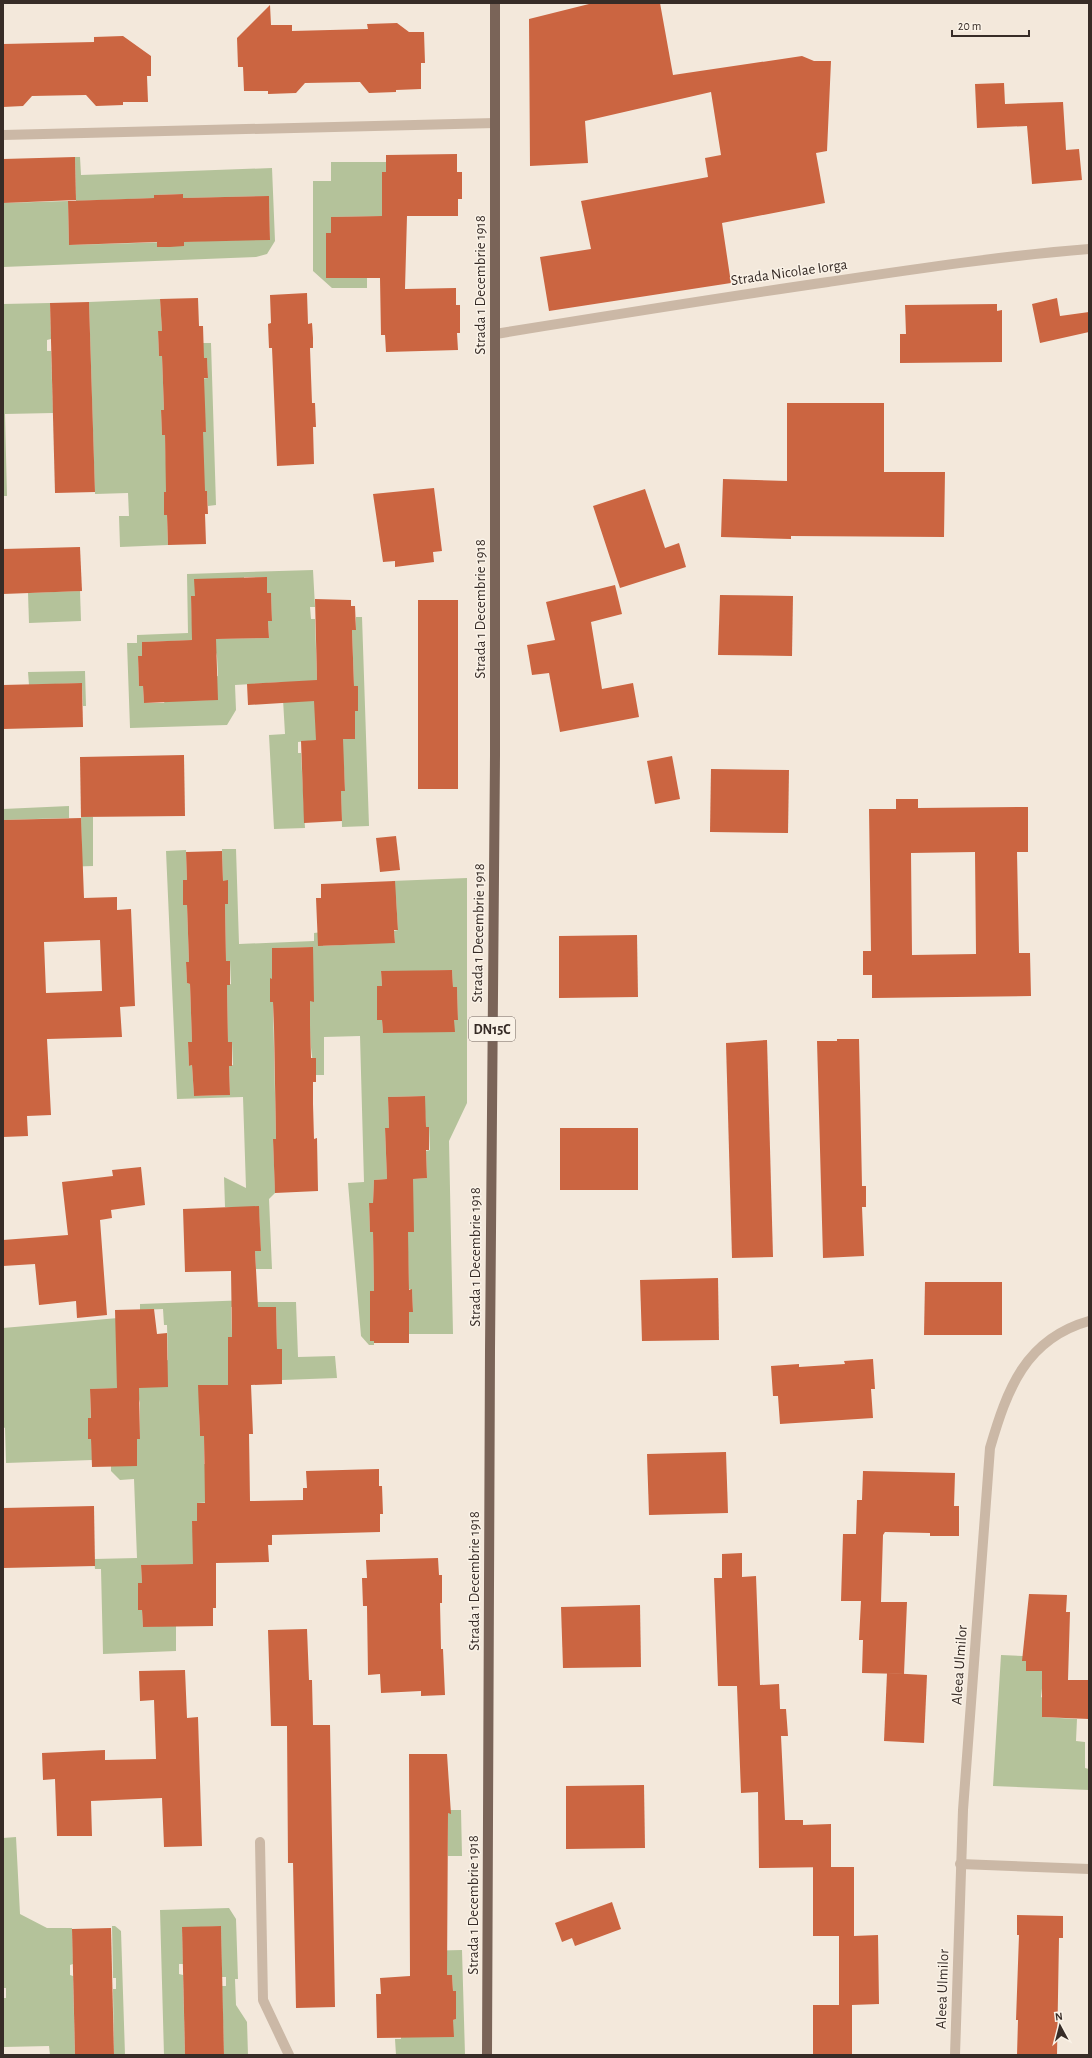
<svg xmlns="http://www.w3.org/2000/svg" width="1092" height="2058" font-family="'Alegreya Sans',sans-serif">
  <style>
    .green { fill: #b4c29a; fill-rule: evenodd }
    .building { fill: #cb6541; fill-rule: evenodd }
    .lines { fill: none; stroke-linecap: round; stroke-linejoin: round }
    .minor { stroke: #cbb8a6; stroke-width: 10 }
    .primary { stroke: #7a6458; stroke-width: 10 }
    .labels { text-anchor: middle; stroke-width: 3; stroke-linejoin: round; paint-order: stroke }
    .shield { fill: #faf2e7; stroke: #726761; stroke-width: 1 }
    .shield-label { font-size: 14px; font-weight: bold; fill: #372c27 }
    .street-label { font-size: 15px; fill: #372c27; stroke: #faf2e7 }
  </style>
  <rect width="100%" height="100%" fill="#f3e8db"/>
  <g class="green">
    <path d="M 75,157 L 80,157 L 81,175 L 272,168 L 275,241 L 267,254 L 256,257 L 3,267 L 3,203 L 68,201 L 69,245 L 270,239 L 269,196 L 183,198 L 182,194 L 154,195 L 154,198 L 76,201 Z"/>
    <path d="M 331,162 L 386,162 L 386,172 L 382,172 L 382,199 L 387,216 L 331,217 L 331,233 L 326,233 L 326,261 L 367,277 L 367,288 L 332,288 L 313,271 L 313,181 L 331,181 Z"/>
    <path d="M 160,299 L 162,331 L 158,332 L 159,356 L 162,356 L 164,410 L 161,410 L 162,435 L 165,435 L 167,492 L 164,492 L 164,515 L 167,515 L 168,545 L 120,547 L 119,516 L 129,516 L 128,493 L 95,494 L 89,302 Z"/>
    <path d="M 50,303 L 51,339 L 47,340 L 47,351 L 51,351 L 53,413 L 5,414 L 7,496 L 3,496 L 3,304 Z"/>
    <path d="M 203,343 L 211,343 L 216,505 L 208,506 L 207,492 L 204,491 L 202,432 L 206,432 L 200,379 L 208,378 L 207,359 L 200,358 Z"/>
    <path d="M 313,570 L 315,607 L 310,607 L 311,619 L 315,619 L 319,740 L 298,742 L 298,753 L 301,753 L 305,828 L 274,829 L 269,735 L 285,734 L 282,682 L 235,685 L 236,710 L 227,725 L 130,728 L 127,643 L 137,643 L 137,635 L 188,633 L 187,574 ZM 244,577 L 267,577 L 267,593 L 271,594 L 272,621 L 268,621 L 269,638 L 212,639 L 217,656 L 218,676 L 213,677 L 214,700 L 165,701 L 164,703 L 144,703 L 143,686 L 139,686 L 138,656 L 142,656 L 142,642 L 197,640 L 192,623 L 191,597 L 195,596 L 195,579 L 244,579 Z"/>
    <path d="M 80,591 L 81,621 L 29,623 L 28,593 Z"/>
    <path d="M 356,617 L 362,617 L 369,826 L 342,827 L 341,791 L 345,791 L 344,768 L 339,739 L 355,739 L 355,711 L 358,711 L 358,699 L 354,686 L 352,630 L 356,629 Z"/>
    <path d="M 85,671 L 86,706 L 83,706 L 82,683 L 29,685 L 28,672 Z"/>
    <path d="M 69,806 L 69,818 L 3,820 L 3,809 Z"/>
    <path d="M 81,817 L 93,817 L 93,866 L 32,868 L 82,862 Z"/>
    <path d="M 222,849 L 236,849 L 239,944 L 314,941 L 314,933 L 322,932 L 323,946 L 395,942 L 394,931 L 398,930 L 396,898 L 392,898 L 392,881 L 467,878 L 467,1103 L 449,1141 L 453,1334 L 409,1334 L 409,1312 L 413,1312 L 412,1290 L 409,1289 L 406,1179 L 427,1178 L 426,1151 L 430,1150 L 429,1127 L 426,1127 L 424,1096 L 388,1097 L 389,1128 L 385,1129 L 387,1179 L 374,1180 L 373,1203 L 369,1203 L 370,1232 L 373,1232 L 374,1291 L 370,1291 L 370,1341 L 374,1341 L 374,1345 L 369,1345 L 361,1336 L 348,1183 L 364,1182 L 360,1036 L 324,1037 L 324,1075 L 316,1075 C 309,1051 310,1027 310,1001 L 313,1001 L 313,949 L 309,947 L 272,948 L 272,979 L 270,979 L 270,1001 L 273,1002 L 276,1139 L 273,1139 L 275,1191 L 277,1191 L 269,1199 L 272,1269 L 256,1269 L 255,1251 L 261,1251 L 259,1210 L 225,1207 L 224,1177 L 246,1188 L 243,1097 L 177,1099 L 166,851 L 186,850 L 187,880 L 183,880 L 183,904 L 187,905 L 189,962 L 186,962 L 187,983 L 190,984 L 192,1042 L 188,1043 L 189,1066 L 192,1065 L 194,1096 L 230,1095 L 229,1066 L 233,1065 L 232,1042 L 228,1042 L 227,985 L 231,984 L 230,961 L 226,961 L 225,904 L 228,904 L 228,881 L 223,881 ZM 452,970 L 453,987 L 457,987 L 458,1019 L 454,1020 L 454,1031 L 383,1033 L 382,1020 L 377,1020 L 377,986 L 382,986 L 381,972 Z"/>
    <path d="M 250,1300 L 251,1302 L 296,1302 L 298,1357 L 335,1356 L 337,1378 L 282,1380 L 282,1349 L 277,1349 L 276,1307 L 231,1307 L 232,1337 L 228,1337 L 228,1359 L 232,1385 L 203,1385 L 199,1415 L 200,1436 L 204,1436 L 204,1464 L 230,1464 L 218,1502 L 197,1503 L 197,1521 L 192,1521 L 197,1564 L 141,1565 L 142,1583 L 138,1583 L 138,1610 L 142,1610 L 143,1627 L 176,1625 L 176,1651 L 103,1654 L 101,1569 L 95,1569 L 94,1559 L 137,1558 L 134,1479 L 120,1480 L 111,1471 L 111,1466 L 137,1466 L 137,1439 L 140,1439 L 140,1403 L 136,1388 L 164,1361 L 168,1360 L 167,1325 L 164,1325 L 163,1309 L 140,1310 L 140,1304 Z"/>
    <path d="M 118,1318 L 120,1388 L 90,1389 L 92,1460 L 6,1463 L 5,1428 L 3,1427 L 3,1328 Z"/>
    <path d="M 1001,1655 L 1023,1656 L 1023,1661 L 1026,1661 L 1026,1671 L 1044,1671 L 1041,1697 L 1043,1698 L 1042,1717 L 1077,1719 L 1076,1741 L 1085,1742 L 1085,1768 L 1089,1769 L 1089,1790 L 993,1786 Z"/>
    <path d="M 450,1810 L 461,1810 L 462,1856 L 448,1856 L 448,1813 L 450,1813 Z"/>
    <path d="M 16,1837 L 20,1914 L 47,1928 L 72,1928 L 73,1964 L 70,1965 L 70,1975 L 73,1976 L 75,2055 L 50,2055 L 49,2046 L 4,2047 L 3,1998 L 6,1998 L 6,1988 L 3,1988 L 3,1838 Z"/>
    <path d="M 229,1908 L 236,1919 L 238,1979 L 235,1979 L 236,2005 L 247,2022 L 248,2055 L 224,2055 L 222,1986 L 226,1986 L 226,1977 L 222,1977 L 221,1926 L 182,1928 L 183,1964 L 179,1964 L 179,1974 L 183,1975 L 185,2055 L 164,2055 L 160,1910 Z"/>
    <path d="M 112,1926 L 115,1926 L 121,1931 L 125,2055 L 114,2055 L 113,1989 L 116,1989 L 116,1978 L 113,1978 Z"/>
    <path d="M 462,1950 L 465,2055 L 396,2055 L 395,2039 L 401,2039 L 401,2036 L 453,2037 L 453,2020 L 456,2019 L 456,1991 L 453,1991 L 452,1975 L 430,1976 L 420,1951 Z"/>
  </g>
  <g class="building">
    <path d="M 593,3 L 660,3 L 673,75 L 802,56 L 814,61 L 831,61 L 827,151 L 816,153 L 825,203 L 722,223 L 731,283 L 549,311 L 540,257 L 591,249 L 581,201 L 708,177 L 705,158 L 721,155 L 711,92 L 585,121 L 588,163 L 530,166 L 529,19 Z"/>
    <path d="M 270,5 L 271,25 L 292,25 L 292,31 L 368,29 L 367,24 L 397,23 L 409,32 L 424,32 L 425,63 L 421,63 L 421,89 L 396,90 L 396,92 L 369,93 L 360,82 L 305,83 L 296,93 L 268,94 L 268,91 L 244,91 L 243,67 L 238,67 L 237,38 Z"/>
    <path d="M 123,36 L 151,56 L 151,76 L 147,76 L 148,102 L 123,102 L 123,105 L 96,106 L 86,95 L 32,96 L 23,106 L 3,107 L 3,44 L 94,42 L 94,37 Z"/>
    <path d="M 1004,83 L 1005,104 L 1063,102 L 1066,150 L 1079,149 L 1082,180 L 1032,184 L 1027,126 L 977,128 L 975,84 Z"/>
    <path d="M 457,154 L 457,172 L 462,172 L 462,199 L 458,199 L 458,216 L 407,216 L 405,289 L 456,288 L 456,305 L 460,305 L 460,333 L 457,333 L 458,350 L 386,352 L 385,335 L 381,335 L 380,278 L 326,278 L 326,233 L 331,233 L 331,217 L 382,216 L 382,172 L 386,172 L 386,155 Z"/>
    <path d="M 75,157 L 76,200 L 3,203 L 3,159 Z"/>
    <path d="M 183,194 L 183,198 L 269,196 L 270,240 L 184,242 L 184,246 L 170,247 L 157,247 L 157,242 L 69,245 L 68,201 L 154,198 L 154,195 Z"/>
    <path d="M 307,293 L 308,324 L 312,323 L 313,338 L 313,348 L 310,348 L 311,376 L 312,403 L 315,403 L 316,427 L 313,427 L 314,464 L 277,466 L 272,348 L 269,348 L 268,324 L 271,323 L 270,295 Z"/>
    <path d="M 198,298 L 199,326 L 203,326 L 204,358 L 207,358 L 208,378 L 204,378 L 206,432 L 203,432 L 205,491 L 207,491 L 208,514 L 205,514 L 206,544 L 168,545 L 167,515 L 164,515 L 164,492 L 166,492 L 165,435 L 162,435 L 161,410 L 164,410 L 162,356 L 159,356 L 158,331 L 162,331 L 160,299 Z"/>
    <path d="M 1057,298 L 1060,316 L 1089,312 L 1089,332 L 1040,343 L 1032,304 Z"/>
    <path d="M 89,302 L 95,492 L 55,493 L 50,303 Z"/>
    <path d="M 997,304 L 997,311 L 1002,310 L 1002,362 L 900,363 L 900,334 L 906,334 L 905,305 Z"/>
    <path d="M 787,403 L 884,403 L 884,472 L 945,472 L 944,537 L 791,536 L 791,539 L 721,537 L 723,479 L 787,481 Z"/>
    <path d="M 434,488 L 442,551 L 433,552 L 434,562 L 395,567 L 395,561 L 383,562 L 373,494 Z"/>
    <path d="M 645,489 L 665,548 L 679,543 L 686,567 L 620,588 L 593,506 Z"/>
    <path d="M 80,547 L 82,591 L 3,594 L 3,549 Z"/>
    <path d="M 267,577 L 267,593 L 271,593 L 272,621 L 268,621 L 269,638 L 216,639 L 218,700 L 144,703 L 143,686 L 139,686 L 138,656 L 142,656 L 142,642 L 192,640 L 191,596 L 195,596 L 194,579 Z"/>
    <path d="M 615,585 L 622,614 L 591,622 L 602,689 L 633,683 L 639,717 L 560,732 L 549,673 L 532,675 L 527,645 L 555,640 L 546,602 Z"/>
    <path d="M 720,595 L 793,596 L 792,656 L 718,655 Z"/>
    <path d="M 315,599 L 351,600 L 351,606 L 355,606 L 356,630 L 352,630 L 354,686 L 358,686 L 358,711 L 355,711 L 355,739 L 343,739 L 345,791 L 341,791 L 342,821 L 304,823 L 301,741 L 316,740 L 314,701 L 248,705 L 247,684 L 317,680 Z"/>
    <rect x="418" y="600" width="40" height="189"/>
    <path d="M 82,683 L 83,727 L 3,729 L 3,685 Z"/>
    <path d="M 184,755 L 185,816 L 81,817 L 80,757 Z"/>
    <path d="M 672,756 L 680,799 L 655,804 L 647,761 Z"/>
    <path d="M 711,769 L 789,770 L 788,833 L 710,832 Z"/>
    <path d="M 896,799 L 918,799 L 918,808 L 1028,807 L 1028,852 L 1017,852 L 1019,953 L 1030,953 L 1031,996 L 872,998 L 872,975 L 863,975 L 863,951 L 871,951 L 869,809 L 896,809 ZM 975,852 L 976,954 L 912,955 L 911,853 Z"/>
    <path d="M 81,818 L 84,898 L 117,897 L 117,910 L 131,909 L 135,1006 L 120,1007 L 122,1037 L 47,1039 L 51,1115 L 27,1116 L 28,1136 L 3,1137 L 3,820 ZM 100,940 L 102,991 L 46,993 L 44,942 Z"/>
    <path d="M 396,836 L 400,870 L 380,872 L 376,838 Z"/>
    <path d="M 222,851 L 223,881 L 228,880 L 228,904 L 225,904 L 226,961 L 230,961 L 230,985 L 227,985 L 228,1042 L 232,1042 L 232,1066 L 229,1066 L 230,1095 L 194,1096 L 192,1065 L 189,1066 L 188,1042 L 192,1042 L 190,984 L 187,983 L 186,962 L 189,962 L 187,905 L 183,905 L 183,880 L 187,880 L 186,852 Z"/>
    <path d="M 395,881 L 398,930 L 394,930 L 395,943 L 318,946 L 316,898 L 321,898 L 321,884 Z"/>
    <path d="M 637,935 L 638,997 L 559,998 L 559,936 Z"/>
    <path d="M 313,947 L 314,1002 L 310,1001 L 310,1026 L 311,1058 L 316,1058 L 316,1082 L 313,1082 L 313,1104 L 314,1139 L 317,1138 L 318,1191 L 275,1193 L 273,1139 L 276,1139 L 274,1027 L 273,1002 L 270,1002 L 270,978 L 272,979 L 272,948 Z"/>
    <path d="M 452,970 L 453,987 L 457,987 L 458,1020 L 454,1020 L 455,1032 L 383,1033 L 382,1020 L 377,1020 L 377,986 L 382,986 L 381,971 Z"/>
    <path d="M 837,1039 L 859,1039 L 862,1186 L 866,1186 L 866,1207 L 862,1207 L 864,1256 L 823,1258 L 817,1041 L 837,1041 Z"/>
    <path d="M 767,1040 L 773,1257 L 732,1258 L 726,1043 Z"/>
    <path d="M 425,1096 L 426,1127 L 429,1127 L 429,1150 L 426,1150 L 427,1178 L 413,1179 L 414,1232 L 408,1232 L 409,1290 L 412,1289 L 413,1312 L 409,1312 L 409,1343 L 374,1343 L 374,1341 L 370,1341 L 370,1291 L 374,1291 L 373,1232 L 370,1232 L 369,1203 L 373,1203 L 374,1180 L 387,1179 L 385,1128 L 389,1128 L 388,1097 Z"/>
    <rect x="560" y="1128" width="78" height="62"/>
    <path d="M 141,1167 L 145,1205 L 111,1210 L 112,1218 L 100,1220 L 107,1315 L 77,1318 L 76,1301 L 39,1305 L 35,1264 L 3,1266 L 3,1240 L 68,1235 L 62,1182 L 113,1176 L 112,1170 Z"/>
    <path d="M 259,1206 L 261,1251 L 255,1251 L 258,1307 L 276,1307 L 277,1349 L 282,1349 L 282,1384 L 251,1385 L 253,1434 L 249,1434 L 250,1501 L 303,1500 L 303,1488 L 307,1488 L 306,1471 L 379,1469 L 379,1486 L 382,1486 L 383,1514 L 380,1514 L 380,1532 L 272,1535 L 272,1545 L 268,1545 L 269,1562 L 216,1563 L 216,1608 L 213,1608 L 213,1626 L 143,1627 L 142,1610 L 138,1610 L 138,1583 L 142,1583 L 141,1565 L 193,1564 L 192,1521 L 197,1521 L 197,1503 L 205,1503 L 204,1436 L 200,1436 L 198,1385 L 228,1385 L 228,1337 L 232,1337 L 231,1271 L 185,1272 L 183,1209 Z"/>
    <path d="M 718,1278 L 719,1340 L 642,1341 L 640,1280 Z"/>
    <path d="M 925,1282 L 1002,1282 L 1002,1335 L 924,1335 Z"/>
    <path d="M 154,1309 L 157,1334 L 167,1333 L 168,1387 L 139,1388 L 140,1439 L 137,1439 L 137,1466 L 92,1467 L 91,1439 L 88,1439 L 88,1418 L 91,1418 L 90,1389 L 117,1388 L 115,1310 Z"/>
    <path d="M 873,1359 L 875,1389 L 871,1389 L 873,1418 L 780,1424 L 778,1396 L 773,1396 L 771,1366 L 799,1364 L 799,1367 L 845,1364 L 844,1361 Z"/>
    <path d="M 726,1452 L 728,1513 L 649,1515 L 647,1454 Z"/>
    <path d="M 863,1471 L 955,1473 L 954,1506 L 959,1506 L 959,1536 L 930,1536 L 930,1533 L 885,1532 L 883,1535 L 881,1602 L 907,1602 L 904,1674 L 862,1673 L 863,1640 L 859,1640 L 861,1601 L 841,1601 L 843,1534 L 856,1534 L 857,1500 L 862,1500 Z"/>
    <path d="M 94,1506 L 95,1566 L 3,1568 L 3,1508 Z"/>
    <path d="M 742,1553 L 742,1577 L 756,1576 L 760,1685 L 779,1684 L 780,1709 L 786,1709 L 788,1736 L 781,1736 L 785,1820 L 803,1820 L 803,1825 L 831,1824 L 831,1867 L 759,1868 L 758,1792 L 741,1793 L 737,1686 L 718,1686 L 714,1578 L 722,1578 L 722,1554 Z"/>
    <path d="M 438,1558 L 439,1575 L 442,1575 L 442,1603 L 440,1603 L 441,1649 L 443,1649 L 445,1695 L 421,1696 L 421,1691 L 381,1693 L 380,1674 L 368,1675 L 367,1606 L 363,1606 L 362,1578 L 367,1578 L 366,1560 Z"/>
    <path d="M 1029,1594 L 1067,1595 L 1066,1612 L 1070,1612 L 1068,1680 L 1089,1680 L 1089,1719 L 1042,1717 L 1042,1671 L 1026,1671 L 1026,1661 L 1022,1661 Z"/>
    <path d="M 640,1605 L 641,1667 L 563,1668 L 561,1607 Z"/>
    <path d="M 307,1629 L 309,1680 L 312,1680 L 313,1725 L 330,1725 L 335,2007 L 296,2008 L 293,1863 L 288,1863 L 287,1726 L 271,1726 L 268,1630 Z"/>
    <path d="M 185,1670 L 187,1718 L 198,1717 L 202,1846 L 164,1847 L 162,1798 L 91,1801 L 92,1836 L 57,1836 L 55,1779 L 43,1780 L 42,1753 L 105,1750 L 105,1760 L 156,1759 L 154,1700 L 140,1701 L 139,1671 Z"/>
    <path d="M 887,1673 L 927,1675 L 924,1743 L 884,1741 Z"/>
    <path d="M 409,1754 L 447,1754 L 451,1814 L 448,1813 L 447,1975 L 452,1975 L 453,1991 L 456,1991 L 456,2019 L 453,2020 L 454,2037 L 377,2038 L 376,1994 L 381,1994 L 380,1978 L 410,1976 Z"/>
    <path d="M 644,1785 L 645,1848 L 566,1849 L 566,1786 Z"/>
    <path d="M 813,1867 L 854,1867 L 854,1936 L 878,1935 L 879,2004 L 852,2005 L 852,2055 L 813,2055 L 813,2005 L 839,2005 L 839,1936 L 813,1936 Z"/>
    <path d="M 612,1902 L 621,1929 L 575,1946 L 572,1938 L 562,1942 L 555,1923 Z"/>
    <path d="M 1017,1915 L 1063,1916 L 1063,1938 L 1059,1938 L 1057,2055 L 1017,2055 L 1018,2020 L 1016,2020 L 1019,1935 L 1017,1935 Z"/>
    <path d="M 221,1926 L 224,2055 L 185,2055 L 182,1927 Z"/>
    <path d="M 111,1928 L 114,2055 L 75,2055 L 72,1929 Z"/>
  </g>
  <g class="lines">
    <g class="minor">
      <path d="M 3,135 L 495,123"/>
      <path d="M 495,334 C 606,316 717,298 828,282 C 915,269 1001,256 1089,249"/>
      <path d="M 260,1842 L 263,2000 L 289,2055"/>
      <path d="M 960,1864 L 1089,1869"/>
      <path d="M 955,2055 L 963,1810 L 990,1448 C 1007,1390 1025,1339 1089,1321"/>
    </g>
    <path class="primary" d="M 487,2055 L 490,1350 L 495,756 L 495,3"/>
  </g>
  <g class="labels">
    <rect class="shield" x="469" y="1017" width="46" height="24" rx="3"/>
    <g class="shield-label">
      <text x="492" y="1034">DN15C</text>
    </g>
    <g class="street-label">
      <text transform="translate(789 272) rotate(-8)" y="5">Strada Nicolae Iorga</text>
      <text transform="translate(480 285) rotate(-90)" y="5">Strada 1 Decembrie 1918</text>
      <text transform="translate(480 609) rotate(-90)" y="5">Strada 1 Decembrie 1918</text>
      <text transform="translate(478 933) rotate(-89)" y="5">Strada 1 Decembrie 1918</text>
      <text transform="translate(475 1257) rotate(-90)" y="5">Strada 1 Decembrie 1918</text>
      <text transform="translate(474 1581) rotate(-90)" y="5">Strada 1 Decembrie 1918</text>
      <text transform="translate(959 1665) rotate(-86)" y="5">Aleea Ulmilor</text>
      <text transform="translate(473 1905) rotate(-90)" y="5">Strada 1 Decembrie 1918</text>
      <text transform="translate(942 1989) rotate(-88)" y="5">Aleea Ulmilor</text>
    </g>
  </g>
  <rect width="1092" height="2058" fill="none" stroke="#372c27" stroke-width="8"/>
  <g transform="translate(1060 2026) rotate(353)" stroke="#faf2e7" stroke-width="3" paint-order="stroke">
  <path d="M0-3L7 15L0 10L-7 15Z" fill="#372c27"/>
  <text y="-6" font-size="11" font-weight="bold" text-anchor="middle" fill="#372c27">N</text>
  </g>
  <path d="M952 30v6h77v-6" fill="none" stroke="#372c27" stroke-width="2"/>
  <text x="958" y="30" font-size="12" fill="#372c27" stroke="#faf2e7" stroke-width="3" paint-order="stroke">20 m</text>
</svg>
